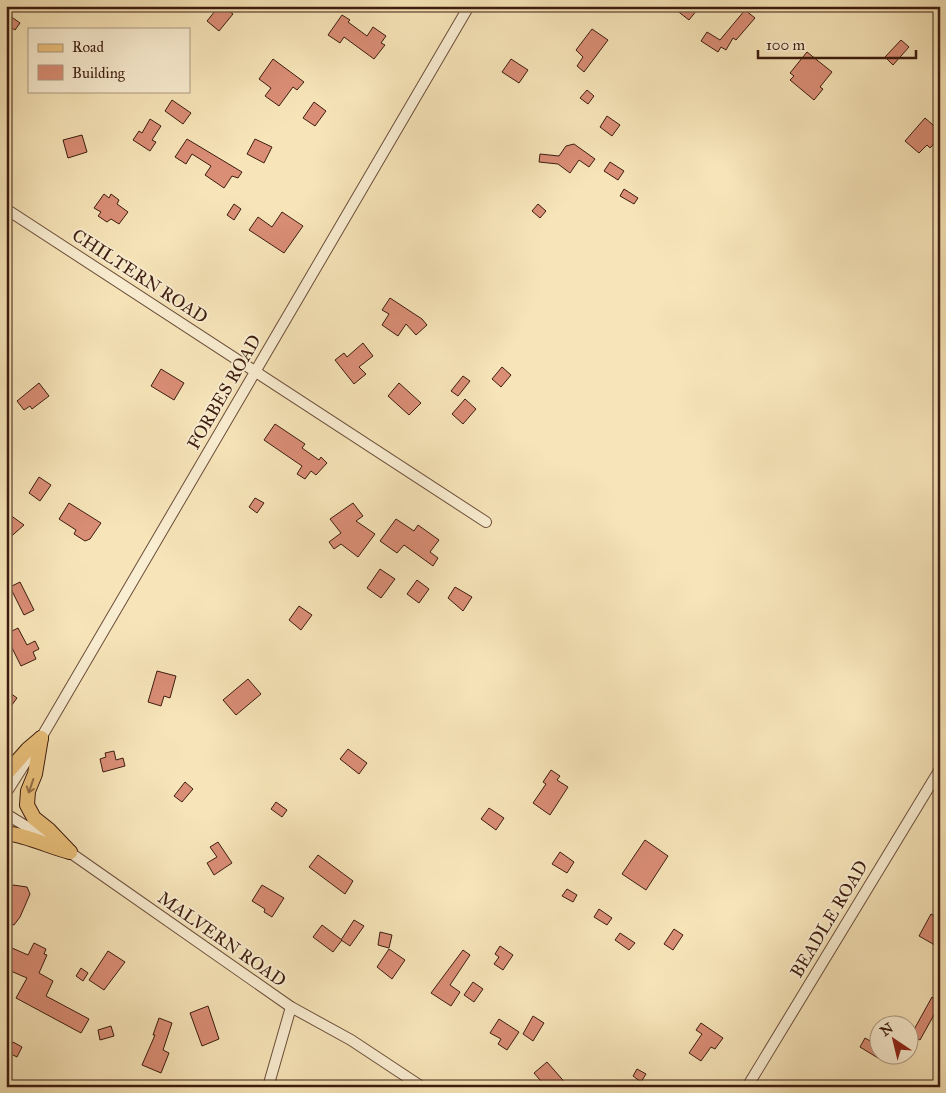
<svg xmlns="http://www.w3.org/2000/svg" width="946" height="1093" font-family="'IM FELL Great Primer',serif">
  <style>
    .building { fill: #da8e76; stroke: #3c1c0f }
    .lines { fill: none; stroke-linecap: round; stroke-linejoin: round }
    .minor-casing { stroke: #6b4e3a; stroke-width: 12 }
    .major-casing { stroke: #3c1c0f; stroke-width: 16 }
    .minor { stroke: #faeed2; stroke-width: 10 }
    .major { stroke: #ecc27c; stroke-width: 14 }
    .oneway { stroke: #946f46 }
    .labels { text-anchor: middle; stroke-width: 4; stroke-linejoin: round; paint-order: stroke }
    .street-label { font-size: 18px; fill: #3c1c0f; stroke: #faeed2 }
  </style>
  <rect width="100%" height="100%" fill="#f7e5b9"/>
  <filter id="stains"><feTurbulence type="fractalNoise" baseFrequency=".004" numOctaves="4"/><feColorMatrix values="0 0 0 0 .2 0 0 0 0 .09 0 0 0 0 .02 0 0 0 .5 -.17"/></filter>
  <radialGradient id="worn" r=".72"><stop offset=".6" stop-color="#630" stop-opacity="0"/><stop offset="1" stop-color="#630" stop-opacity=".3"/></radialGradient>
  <g class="building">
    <path d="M 219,6 L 222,6 L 233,14 L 219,31 L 207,21 Z"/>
    <path d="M 671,6 L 692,6 L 697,10 L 689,20 Z"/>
    <path d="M 745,10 L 755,18 L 736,40 L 733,38 L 726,50 L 721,47 L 718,52 L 701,41 L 707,32 L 720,40 Z"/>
    <path d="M 6,13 L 20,23 L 15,30 L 6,24 Z"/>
    <path d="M 342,15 L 350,20 L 348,22 L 367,36 L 373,27 L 386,36 L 381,43 L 385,45 L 374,59 L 344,37 L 340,43 L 328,35 Z"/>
    <path d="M 592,29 L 608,40 L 584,72 L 577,66 L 583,57 L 576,50 Z"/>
    <path d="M 901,40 L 909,47 L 893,65 L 885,57 Z"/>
    <path d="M 807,52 L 832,72 L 820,87 L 823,89 L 814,100 L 790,80 L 794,76 L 790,73 Z"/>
    <path d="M 273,59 L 304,82 L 297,90 L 293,87 L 279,106 L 265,96 L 271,88 L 259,79 Z"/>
    <path d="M 511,59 L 528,70 L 519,83 L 502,72 Z"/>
    <path d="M 587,90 L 594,96 L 588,104 L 580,98 Z"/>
    <path d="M 172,100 L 191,113 L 183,124 L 165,111 Z"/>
    <path d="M 314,102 L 326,111 L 315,126 L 303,118 Z"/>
    <path d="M 607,116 L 620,125 L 612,136 L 600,127 Z"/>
    <path d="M 925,118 L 940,131 L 940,137 L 930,148 L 927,145 L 919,153 L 905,141 Z"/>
    <path d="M 150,119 L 161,126 L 152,140 L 156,142 L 150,151 L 133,140 L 139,131 L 142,133 Z"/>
    <path d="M 82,135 L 87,152 L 68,158 L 63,140 Z"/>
    <path d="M 187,139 L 242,172 L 238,178 L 232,176 L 224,188 L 205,175 L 211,166 L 192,154 L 186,164 L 175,157 Z"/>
    <path d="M 255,139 L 272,147 L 264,163 L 247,154 Z"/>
    <path d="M 574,144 L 595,159 L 589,167 L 579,160 L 570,173 L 558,164 L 539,162 L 540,154 L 559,156 L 566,146 Z"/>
    <path d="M 610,162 L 624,171 L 618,180 L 604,171 Z"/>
    <path d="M 624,189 L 638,198 L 634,204 L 620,196 Z"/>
    <path d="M 104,194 L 109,198 L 111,194 L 119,200 L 117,204 L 128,212 L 119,224 L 111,219 L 107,222 L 98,216 L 101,212 L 94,208 Z"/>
    <path d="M 234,204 L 241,209 L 234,220 L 227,215 Z"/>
    <path d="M 538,204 L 546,211 L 540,218 L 532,211 Z"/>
    <path d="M 282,212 L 303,226 L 284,253 L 249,230 L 258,217 L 272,227 Z"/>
    <path d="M 390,298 L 422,319 L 427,325 L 416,335 L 406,324 L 398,336 L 382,325 L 389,314 L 382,310 Z"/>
    <path d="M 363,343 L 373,356 L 359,367 L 366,374 L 354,384 L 335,360 L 344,353 L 347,357 Z"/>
    <path d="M 502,367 L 511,375 L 501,387 L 492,379 Z"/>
    <path d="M 161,369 L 184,383 L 174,400 L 151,386 Z"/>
    <path d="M 463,376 L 470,381 L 458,396 L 451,391 Z"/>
    <path d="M 39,383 L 49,396 L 32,409 L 30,406 L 24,410 L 17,401 Z"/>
    <path d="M 399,383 L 421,403 L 409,415 L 388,396 Z"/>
    <path d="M 465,399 L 476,409 L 463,424 L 452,414 Z"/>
    <path d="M 275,424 L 305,444 L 302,448 L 319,460 L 321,457 L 327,463 L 316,475 L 311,471 L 305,479 L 297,474 L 302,466 L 264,440 Z"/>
    <path d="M 39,477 L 51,485 L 40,501 L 29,493 Z"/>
    <path d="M 255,498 L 264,503 L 257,513 L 249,507 Z"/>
    <path d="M 69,503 L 101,523 L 90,539 L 85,541 L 74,534 L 76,530 L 59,519 Z"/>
    <path d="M 353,503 L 363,516 L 356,521 L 375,534 L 358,557 L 341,544 L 334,549 L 329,542 L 341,533 L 330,519 Z"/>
    <path d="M 6,512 L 24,525 L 6,541 Z"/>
    <path d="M 396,519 L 414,531 L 418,525 L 439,540 L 430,552 L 438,558 L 433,566 L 404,545 L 397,553 L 380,541 Z"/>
    <path d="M 380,569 L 395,579 L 381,598 L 367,588 Z"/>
    <path d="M 417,580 L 429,589 L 419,603 L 407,594 Z"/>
    <path d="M 20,582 L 34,610 L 24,615 L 10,587 Z"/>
    <path d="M 455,587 L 472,597 L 463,611 L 448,598 Z"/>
    <path d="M 299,606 L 312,615 L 301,630 L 289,620 Z"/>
    <path d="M 18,628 L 27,645 L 35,641 L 39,649 L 33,652 L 36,659 L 21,666 L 6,636 L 6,634 Z"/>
    <path d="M 157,671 L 176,676 L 170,698 L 164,696 L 161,706 L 148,702 Z"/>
    <path d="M 248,679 L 261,694 L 236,715 L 223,700 Z"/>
    <path d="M 6,690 L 17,698 L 6,713 Z"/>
    <path d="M 348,749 L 367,763 L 359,774 L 340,759 Z"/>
    <path d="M 114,751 L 116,760 L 123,758 L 125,766 L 103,772 L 100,759 L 106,757 L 105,753 Z"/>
    <path d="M 551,770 L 560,776 L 557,780 L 568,787 L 550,815 L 533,803 L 546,784 L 543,782 Z"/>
    <path d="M 185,782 L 193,789 L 182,802 L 174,796 Z"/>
    <path d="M 276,802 L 287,810 L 282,817 L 271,809 Z"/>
    <path d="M 489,808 L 504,818 L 496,830 L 481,819 Z"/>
    <path d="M 645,840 L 668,856 L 646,890 L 622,874 Z"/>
    <path d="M 218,842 L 232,863 L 214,875 L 207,863 L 217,857 L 210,847 Z"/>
    <path d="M 560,852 L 574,862 L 567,873 L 552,864 Z"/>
    <path d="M 318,855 L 353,881 L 345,894 L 309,867 Z"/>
    <path d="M 13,885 L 27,887 L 30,894 L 20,917 L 14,925 L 6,922 L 6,895 Z"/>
    <path d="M 262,885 L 284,898 L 272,917 L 264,912 L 265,909 L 252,901 Z"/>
    <path d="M 567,889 L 577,895 L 573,902 L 562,896 Z"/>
    <path d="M 599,909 L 612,918 L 607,925 L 594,917 Z"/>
    <path d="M 931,914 L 940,919 L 940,948 L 919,936 Z"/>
    <path d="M 354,920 L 364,926 L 350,946 L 341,940 Z"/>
    <path d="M 322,925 L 342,940 L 333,952 L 313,937 Z"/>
    <path d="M 674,929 L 683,935 L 673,950 L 664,944 Z"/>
    <path d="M 380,932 L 392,935 L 389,948 L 378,945 Z"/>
    <path d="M 620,933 L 635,943 L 629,950 L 615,940 Z"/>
    <path d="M 34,943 L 46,949 L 44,954 L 47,955 L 39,973 L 53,981 L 46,996 L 89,1019 L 81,1033 L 16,998 L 27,978 L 6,969 L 6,960 L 12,948 L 28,955 Z"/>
    <path d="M 500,946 L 513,955 L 503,970 L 494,964 L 499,957 L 495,954 Z"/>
    <path d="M 389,949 L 405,960 L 392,979 L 377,967 Z"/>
    <path d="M 463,950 L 470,955 L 450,985 L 460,992 L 451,1006 L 431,993 Z"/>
    <path d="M 108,951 L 125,962 L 104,990 L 89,980 Z"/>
    <path d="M 81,968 L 88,973 L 83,981 L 76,976 Z"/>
    <path d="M 473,982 L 483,989 L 474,1002 L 464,995 Z"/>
    <path d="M 932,997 L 940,1004 L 920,1040 L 911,1035 Z"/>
    <path d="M 208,1006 L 219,1039 L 202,1046 L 190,1013 Z"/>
    <path d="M 533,1016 L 544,1023 L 533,1041 L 523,1034 Z"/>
    <path d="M 159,1018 L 172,1023 L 163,1050 L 169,1053 L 161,1073 L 142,1065 L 155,1035 L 153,1035 Z"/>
    <path d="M 499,1019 L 519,1032 L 507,1050 L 498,1044 L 501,1039 L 490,1033 Z"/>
    <path d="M 701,1023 L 723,1038 L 715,1049 L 711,1047 L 701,1061 L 689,1053 L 702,1034 L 696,1030 Z"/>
    <path d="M 111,1026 L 114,1036 L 100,1040 L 98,1030 Z"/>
    <path d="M 878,1031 L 878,1058 L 860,1047 L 865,1038 L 872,1042 Z"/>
    <path d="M 13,1042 L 22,1047 L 17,1057 L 7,1052 Z"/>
    <path d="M 547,1062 L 569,1087 L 546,1087 L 534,1073 Z"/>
    <path d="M 637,1069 L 646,1074 L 641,1082 L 633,1076 Z"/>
  </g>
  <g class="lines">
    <g class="minor-casing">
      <g id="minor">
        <path d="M 6,209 L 486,522"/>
        <path d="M 6,793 L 41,738 L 469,6"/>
        <path d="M 6,814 L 52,842"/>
        <path d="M 65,849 L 291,1007 L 351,1040 L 422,1087"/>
        <path d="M 268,1087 L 291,1007"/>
        <path d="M 747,1087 L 940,769"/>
      </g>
    </g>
    <g class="major-casing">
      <g id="major">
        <path d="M 41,738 L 35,774 L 28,791 L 27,805 L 34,818 L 49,830 L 70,852"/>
        <path d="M 6,774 L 28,749 L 41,738"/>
        <path d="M 6,834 C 17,832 56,849 70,852"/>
      </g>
    </g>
    <use href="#minor" class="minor"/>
    <use href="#major" class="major"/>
  </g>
  <defs><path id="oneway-shaft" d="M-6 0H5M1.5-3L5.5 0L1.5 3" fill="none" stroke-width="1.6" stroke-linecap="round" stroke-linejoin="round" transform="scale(1.25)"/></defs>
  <use class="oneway" href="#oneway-shaft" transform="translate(31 786) rotate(109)"/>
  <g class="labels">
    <g class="street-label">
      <text transform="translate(140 276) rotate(33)" y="6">CHILTERN ROAD</text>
      <text transform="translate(224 392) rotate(-60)" y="6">FORBES ROAD</text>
      <text transform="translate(829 919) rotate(-59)" y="6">BEADLE ROAD</text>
      <text transform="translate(222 939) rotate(35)" y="6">MALVERN ROAD</text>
    </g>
  </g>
  <rect width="946" height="1093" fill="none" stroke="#f7e5b9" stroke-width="25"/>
  <rect x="8" y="8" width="931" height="1078" fill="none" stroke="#3c1c0f" stroke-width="2.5"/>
  <rect x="12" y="12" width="921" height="1068" fill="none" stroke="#3c1c0f"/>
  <rect x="28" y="28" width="162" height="65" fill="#faeed2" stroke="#ae9a84"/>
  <rect x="38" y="44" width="25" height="8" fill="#ecc27c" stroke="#ae9a84"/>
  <text x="72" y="52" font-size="15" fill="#3c1c0f">Road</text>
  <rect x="38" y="65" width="25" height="15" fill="#da8e76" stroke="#ae9a84"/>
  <text x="72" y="78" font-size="15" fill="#3c1c0f">Building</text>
  <g transform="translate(894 1040) rotate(325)"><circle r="24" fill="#faeed2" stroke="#ae9a84"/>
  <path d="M0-4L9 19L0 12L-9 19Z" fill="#8f2418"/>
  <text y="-8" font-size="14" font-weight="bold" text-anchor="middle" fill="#3c1c0f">N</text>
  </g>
  <path d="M758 50v8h158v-8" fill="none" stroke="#3c1c0f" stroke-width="2.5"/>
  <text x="766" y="50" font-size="15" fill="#3c1c0f" stroke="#faeed2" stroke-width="4" paint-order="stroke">100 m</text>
  <rect width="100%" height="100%" filter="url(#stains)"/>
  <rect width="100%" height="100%" fill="url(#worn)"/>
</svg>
